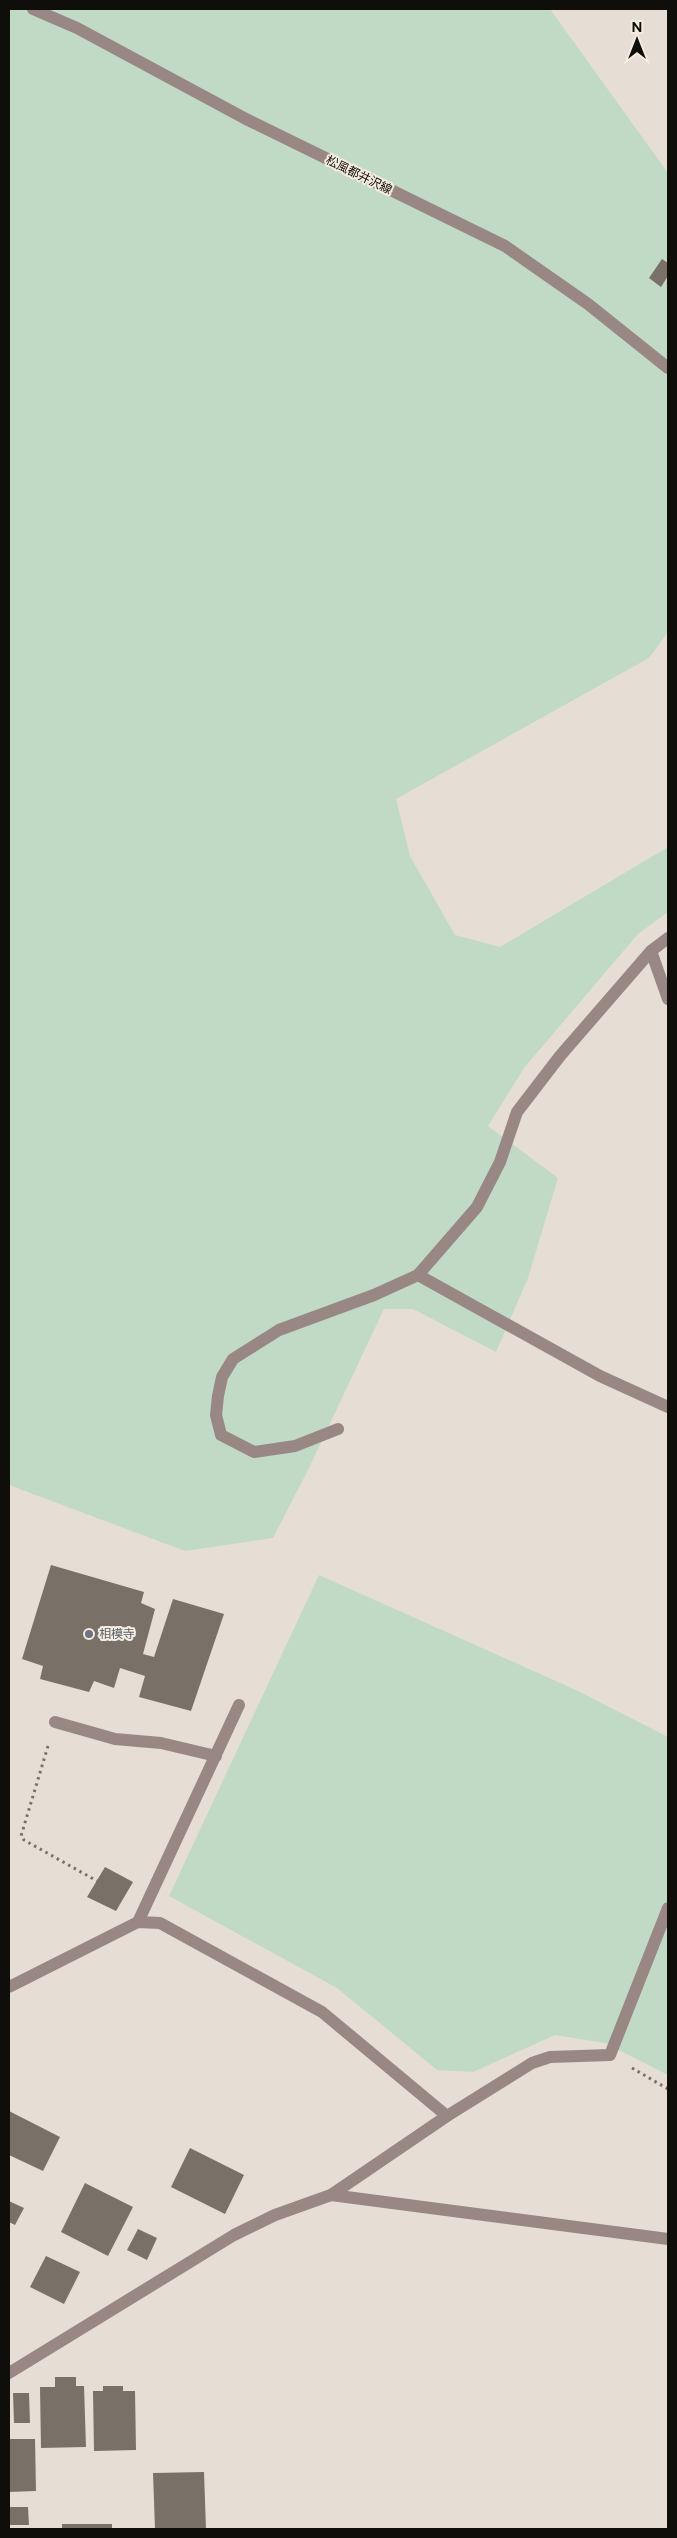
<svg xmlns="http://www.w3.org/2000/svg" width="677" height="2538" font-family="Figtree,'Noto Sans JP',sans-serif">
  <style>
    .green { fill: #c1dac5 }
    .building { fill: #797168 }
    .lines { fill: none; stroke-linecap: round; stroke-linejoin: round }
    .path { stroke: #76716a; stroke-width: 3; stroke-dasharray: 2.5 4; stroke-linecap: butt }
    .service { stroke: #998784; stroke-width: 12 }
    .minor { stroke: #998784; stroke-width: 12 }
    .tertiary { stroke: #998784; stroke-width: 12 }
    .worship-dot { fill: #6b7280; stroke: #f4ece1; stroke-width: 2 }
    .labels { text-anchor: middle; stroke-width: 4; stroke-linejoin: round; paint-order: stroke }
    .street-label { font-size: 12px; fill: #100e0a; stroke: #f4ece1 }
    .worship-label { font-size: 12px; fill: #5b616d; stroke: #f4ece1; text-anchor: start }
  </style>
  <rect width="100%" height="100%" fill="#e6ded4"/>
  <g class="green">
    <path d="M 9,9 L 550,9 L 668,173 L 668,632 L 649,658 L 396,799 L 410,856 L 455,935 L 500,947 L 668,847 L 668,912 L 638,934 L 524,1068 L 488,1126 L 558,1178 L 528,1278 L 496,1352 L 413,1309 L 384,1309 L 308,1470 L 273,1538 L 185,1551 L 9,1485 Z"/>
    <path d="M 319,1575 L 576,1690 L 668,1737 L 668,2075 L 605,2043 L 555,2035 L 473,2072 L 437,2070 L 337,1988 L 169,1896 Z"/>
  </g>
  <g class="building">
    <path d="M 662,259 L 668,263 L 668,276 L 661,287 L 649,278 Z"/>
    <path d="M 51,1565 L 144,1592 L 141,1603 L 155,1609 L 143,1654 L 154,1657 L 173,1599 L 224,1614 L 191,1711 L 139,1697 L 145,1676 L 120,1668 L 114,1688 L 94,1681 L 89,1692 L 40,1679 L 43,1666 L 22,1659 Z"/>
    <path d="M 105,1867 L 133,1882 L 116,1911 L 87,1897 Z"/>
    <path d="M 9,2111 L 60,2137 L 43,2171 L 9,2155 Z"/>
    <path d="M 190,2148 L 244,2175 L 225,2214 L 171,2187 Z"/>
    <path d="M 85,2183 L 133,2207 L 108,2256 L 61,2232 Z"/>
    <path d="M 9,2201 L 24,2208 L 15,2225 L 9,2222 Z"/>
    <path d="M 138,2229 L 157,2238 L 147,2260 L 127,2250 Z"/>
    <path d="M 46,2256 L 80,2272 L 64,2304 L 30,2287 Z"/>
    <path d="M 55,2377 L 76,2377 L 76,2386 L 84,2386 L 86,2447 L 41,2448 L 40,2387 L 55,2387 Z"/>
    <path d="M 103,2386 L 123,2386 L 123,2391 L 135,2391 L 136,2450 L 94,2451 L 93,2391 L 103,2391 Z"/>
    <path d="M 13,2393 L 29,2393 L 30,2423 L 14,2423 Z"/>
    <path d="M 9,2439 L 35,2439 L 36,2491 L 9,2492 Z"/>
    <path d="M 204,2472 L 206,2529 L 155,2529 L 153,2473 Z"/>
    <path d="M 9,2507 L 28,2507 L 29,2525 L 9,2525 Z"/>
    <rect x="62" y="2524" width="50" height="5"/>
  </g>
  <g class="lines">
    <g class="path">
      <path d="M 48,1746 L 21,1836 L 24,1840 L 122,1895"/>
      <path d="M 632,2068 L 668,2089"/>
    </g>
    <g class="service">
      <path d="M 651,951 L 668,999"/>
      <path d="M 418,1275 L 600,1376 L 668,1407"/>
      <path d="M 338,1429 L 295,1446 L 254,1452 L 221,1435 L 216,1415 L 218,1396 L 222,1377 L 233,1359 L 279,1330 L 374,1295 L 418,1275 L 477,1207 L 500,1162 L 517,1112 L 560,1056 L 651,951 L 668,938"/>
      <path d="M 55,1722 L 115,1739 L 161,1743 L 216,1756"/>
      <path d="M 138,1922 L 239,1705"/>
      <path d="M 9,1987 L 138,1922 L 160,1923 L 322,2012 L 447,2116"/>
    </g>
    <g class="minor">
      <path d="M 331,2195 L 668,2239"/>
      <path d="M 9,2373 L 234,2235 L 275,2215 L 331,2195 L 447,2116 L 532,2063 L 550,2057 L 610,2055 L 668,1908"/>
    </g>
    <path class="tertiary" d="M 33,9 L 77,28 L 246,119 L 505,246 L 588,304 L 668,368"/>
  </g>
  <circle class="worship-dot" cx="89" cy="1634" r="5"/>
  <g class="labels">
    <g class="street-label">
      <text transform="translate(359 175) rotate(26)" y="4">松風都井沢線</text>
    </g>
    <g class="worship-label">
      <text x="99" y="1638">相模寺</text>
    </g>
  </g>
  <rect width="677" height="2538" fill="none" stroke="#100e0a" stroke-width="20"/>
  <g transform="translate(637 40)" stroke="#f4ece1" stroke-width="4" paint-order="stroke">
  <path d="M0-4L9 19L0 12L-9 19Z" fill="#100e0a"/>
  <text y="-8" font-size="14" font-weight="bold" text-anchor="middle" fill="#100e0a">N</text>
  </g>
</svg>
